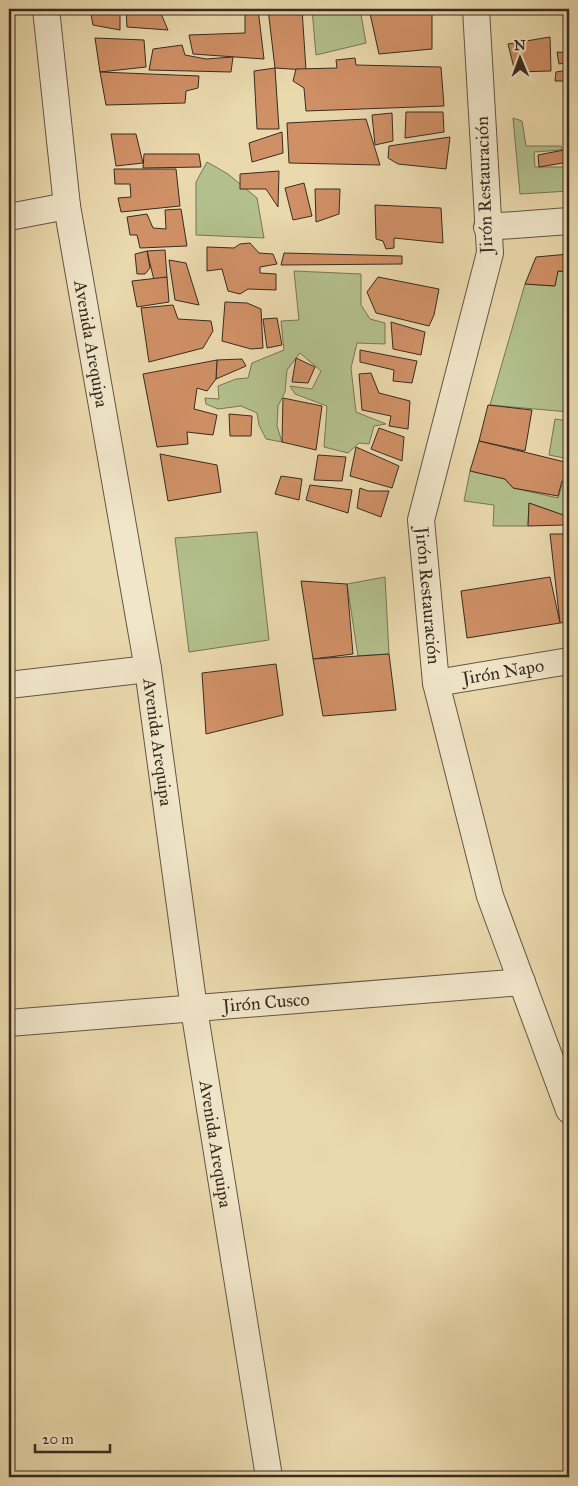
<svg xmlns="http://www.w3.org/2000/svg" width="578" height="1486" font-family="'IM FELL Great Primer',serif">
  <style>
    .green { fill: #b3c08d; stroke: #757657 }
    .building { fill: #d09066; stroke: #372b21 }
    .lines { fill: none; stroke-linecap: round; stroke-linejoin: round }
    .minor-casing { stroke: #645644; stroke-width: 28 }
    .minor { stroke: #f1e6ca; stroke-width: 26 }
    .labels { text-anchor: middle; stroke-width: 4; stroke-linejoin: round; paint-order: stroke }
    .street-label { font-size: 18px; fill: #372b21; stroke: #f1e6ca }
  </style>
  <rect width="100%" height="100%" fill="#ead9ad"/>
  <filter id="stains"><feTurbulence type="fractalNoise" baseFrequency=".004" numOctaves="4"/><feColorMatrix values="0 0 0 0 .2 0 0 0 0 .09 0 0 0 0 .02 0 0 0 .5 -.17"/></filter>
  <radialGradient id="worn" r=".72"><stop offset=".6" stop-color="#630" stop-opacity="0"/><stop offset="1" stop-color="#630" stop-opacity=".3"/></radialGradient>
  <g class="green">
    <path d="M 312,9 L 360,9 L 366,43 L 316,55 Z"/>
    <path d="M 513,118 L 522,121 L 526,146 L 561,146 L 562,150 L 534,152 L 535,167 L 569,167 L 569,191 L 520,194 Z"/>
    <path d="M 207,162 L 228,174 L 257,198 L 264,238 L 196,235 L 196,182 Z"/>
    <path d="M 294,271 L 361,274 L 361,305 L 370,319 L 385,323 L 385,344 L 357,343 L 351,368 L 356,412 L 386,424 L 374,426 L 369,444 L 359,443 L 348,453 L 324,447 L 327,406 L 295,394 L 290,386 L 312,389 L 321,371 L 300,353 L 287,370 L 285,392 L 278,406 L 277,426 L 282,442 L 266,439 L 259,425 L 257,413 L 241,406 L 218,409 L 206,404 L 205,398 L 219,399 L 218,386 L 236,379 L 248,378 L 252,363 L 284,350 L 281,321 L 299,320 Z"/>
    <path d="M 558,271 L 569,272 L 569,412 L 490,405 L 525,284 L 554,286 Z"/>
    <path d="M 555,419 L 569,421 L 569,459 L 549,455 Z"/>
    <path d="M 470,471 L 505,479 L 513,488 L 558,498 L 563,482 L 569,481 L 569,525 L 565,525 L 566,516 L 529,503 L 528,526 L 493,526 L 494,505 L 464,501 Z"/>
    <path d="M 257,532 L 269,640 L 189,652 L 175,538 Z"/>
    <path d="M 385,577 L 389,654 L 358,656 L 347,584 Z"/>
  </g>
  <g class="building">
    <path d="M 90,9 L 120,9 L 120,30 L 93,25 Z"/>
    <path d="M 126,9 L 159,9 L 168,30 L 127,27 Z"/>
    <path d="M 245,9 L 258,9 L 264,59 L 193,54 L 189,35 L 245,33 Z"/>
    <path d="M 268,9 L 302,9 L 306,70 L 275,68 Z"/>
    <path d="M 369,9 L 432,9 L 432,49 L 379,54 Z"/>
    <path d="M 550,37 L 551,71 L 515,72 L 508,44 Z"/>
    <path d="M 95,38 L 144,40 L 146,67 L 100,72 Z"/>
    <path d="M 182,45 L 185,55 L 206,59 L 233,57 L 231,72 L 149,70 L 153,49 Z"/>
    <path d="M 557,52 L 569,53 L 569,62 L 559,64 Z"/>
    <path d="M 355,58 L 356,65 L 441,67 L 444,106 L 306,111 L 304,88 L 293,81 L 296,69 L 337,68 L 336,60 Z"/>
    <path d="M 275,68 L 279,129 L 257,129 L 254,71 Z"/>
    <path d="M 569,70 L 569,81 L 555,81 L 556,72 Z"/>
    <path d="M 100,72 L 199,76 L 198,88 L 186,91 L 185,103 L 106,105 Z"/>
    <path d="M 406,112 L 443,112 L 444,132 L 405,138 Z"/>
    <path d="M 392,113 L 393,141 L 375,145 L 372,115 Z"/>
    <path d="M 366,119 L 380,165 L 289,163 L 287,123 Z"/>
    <path d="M 282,132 L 283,153 L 252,162 L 249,143 Z"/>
    <path d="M 111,134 L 136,134 L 143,163 L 116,166 Z"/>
    <path d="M 450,137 L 446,169 L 398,164 L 388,158 L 389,146 Z"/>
    <path d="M 569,149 L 569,162 L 539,167 L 538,155 Z"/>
    <path d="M 144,154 L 199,154 L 201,167 L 143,168 Z"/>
    <path d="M 114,169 L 176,169 L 180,206 L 121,212 L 118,198 L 131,197 L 130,184 L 115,184 Z"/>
    <path d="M 279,171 L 278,207 L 266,189 L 240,189 L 240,174 Z"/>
    <path d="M 304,183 L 312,216 L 293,220 L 285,188 Z"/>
    <path d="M 315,189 L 340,189 L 339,214 L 316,222 Z"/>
    <path d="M 375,205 L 441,208 L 443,243 L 394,238 L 394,248 L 386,249 L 383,241 L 376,239 Z"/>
    <path d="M 181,209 L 187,246 L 140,248 L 137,235 L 130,235 L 127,217 L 147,214 L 153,228 L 166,229 L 165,210 Z"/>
    <path d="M 250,243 L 259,253 L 273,254 L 277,264 L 260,267 L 260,273 L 276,274 L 276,290 L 248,289 L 240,294 L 228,291 L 222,269 L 207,271 L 207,247 L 234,248 L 240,244 Z"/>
    <path d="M 165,250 L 167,277 L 154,280 L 147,251 Z"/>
    <path d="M 147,251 L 150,268 L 145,274 L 137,274 L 135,254 Z"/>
    <path d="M 284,253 L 402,256 L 402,264 L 281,265 Z"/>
    <path d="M 569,254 L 569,272 L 558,271 L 555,286 L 525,284 L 536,257 Z"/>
    <path d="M 169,260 L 186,263 L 199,305 L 175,300 Z"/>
    <path d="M 167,277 L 169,302 L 137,307 L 132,281 Z"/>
    <path d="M 378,277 L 439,289 L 434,315 L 429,326 L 376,313 L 367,292 Z"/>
    <path d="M 225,302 L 247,303 L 261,309 L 263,348 L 251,349 L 222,341 Z"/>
    <path d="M 173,305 L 178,319 L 211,321 L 213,331 L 203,348 L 149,362 L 141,308 Z"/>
    <path d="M 277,318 L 282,345 L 267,348 L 263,319 Z"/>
    <path d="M 391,322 L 425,332 L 421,355 L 393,349 Z"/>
    <path d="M 360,350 L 417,361 L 412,383 L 393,381 L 394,370 L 360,362 Z"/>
    <path d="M 296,358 L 315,367 L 308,383 L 292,382 Z"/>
    <path d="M 242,359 L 246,366 L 216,379 L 217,360 Z"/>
    <path d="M 217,360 L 216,379 L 207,391 L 197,388 L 194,409 L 217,415 L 213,435 L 187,432 L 188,444 L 157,447 L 143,374 Z"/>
    <path d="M 371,373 L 379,393 L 410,401 L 408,429 L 389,426 L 391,416 L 362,410 L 359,374 Z"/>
    <path d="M 283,398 L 322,406 L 316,450 L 282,442 Z"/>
    <path d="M 488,405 L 532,410 L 525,451 L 479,441 Z"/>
    <path d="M 229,414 L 252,416 L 251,436 L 230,436 Z"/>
    <path d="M 379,428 L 404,437 L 402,461 L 371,449 Z"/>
    <path d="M 479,441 L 569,463 L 569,480 L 562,481 L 558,496 L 513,488 L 505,479 L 470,471 Z"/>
    <path d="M 356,447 L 399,466 L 392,488 L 350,476 Z"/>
    <path d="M 160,454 L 217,465 L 221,492 L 168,501 Z"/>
    <path d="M 318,455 L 346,457 L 342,481 L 314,480 Z"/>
    <path d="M 281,476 L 302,479 L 299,500 L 275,494 Z"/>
    <path d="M 310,485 L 352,490 L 348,513 L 306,500 Z"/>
    <path d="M 360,488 L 368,491 L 389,491 L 381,517 L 357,508 Z"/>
    <path d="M 529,503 L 566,516 L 565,525 L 528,526 Z"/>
    <path d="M 550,534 L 569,534 L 569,622 L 560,623 Z"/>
    <path d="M 550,577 L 560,623 L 467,638 L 461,591 Z"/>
    <path d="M 301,581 L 347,584 L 353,654 L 313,659 Z"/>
    <path d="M 389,654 L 396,710 L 323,716 L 313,659 Z"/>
    <path d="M 276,664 L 283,715 L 206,734 L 202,673 Z"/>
  </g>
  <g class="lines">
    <g class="minor-casing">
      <g id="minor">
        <path id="s1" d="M 46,9 L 67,206 L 148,669 L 194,1009 L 269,1477"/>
        <path id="s2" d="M 476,9 L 490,253 L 421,520 L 436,683 L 490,896 L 569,1110"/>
        <path d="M 9,217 L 67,206"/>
        <path d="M 487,227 L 569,221"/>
        <path id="s3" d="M 436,683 L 569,661"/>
        <path d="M 9,685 L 148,669"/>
        <path id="s4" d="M 9,1023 L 522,982"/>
      </g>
    </g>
    <use href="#minor" class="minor"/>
  </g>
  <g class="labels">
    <g class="street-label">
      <text transform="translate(484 185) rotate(-92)" y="6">Jirón Restauración</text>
      <text dy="6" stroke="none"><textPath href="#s1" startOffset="338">Avenida Arequipa</textPath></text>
      <text dy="6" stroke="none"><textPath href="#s2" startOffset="596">Jirón Restauración</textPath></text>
      <text dy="6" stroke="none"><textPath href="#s3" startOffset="68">Jirón Napo</textPath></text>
      <text dy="6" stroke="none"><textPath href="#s1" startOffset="742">Avenida Arequipa</textPath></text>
      <text dy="6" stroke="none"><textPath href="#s4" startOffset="258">Jirón Cusco</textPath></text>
      <text dy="6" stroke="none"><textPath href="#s1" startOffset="1148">Avenida Arequipa</textPath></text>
    </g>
  </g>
  <rect width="578" height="1486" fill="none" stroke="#ead9ad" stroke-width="30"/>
  <rect x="10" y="10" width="558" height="1466" fill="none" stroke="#372b21" stroke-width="2.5"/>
  <rect x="15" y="15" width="548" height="1456" fill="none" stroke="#372b21"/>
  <g transform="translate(520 58) rotate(359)" stroke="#f1e6ca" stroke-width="4" paint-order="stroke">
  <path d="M0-4L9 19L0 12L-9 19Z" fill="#372b21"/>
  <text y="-8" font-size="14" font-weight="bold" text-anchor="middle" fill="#372b21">N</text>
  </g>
  <path d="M35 1444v8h75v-8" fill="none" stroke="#372b21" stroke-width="2.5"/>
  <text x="42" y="1444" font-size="15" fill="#372b21" stroke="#f1e6ca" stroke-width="4" paint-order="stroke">20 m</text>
  <rect width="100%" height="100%" filter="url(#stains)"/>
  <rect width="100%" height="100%" fill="url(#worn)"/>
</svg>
